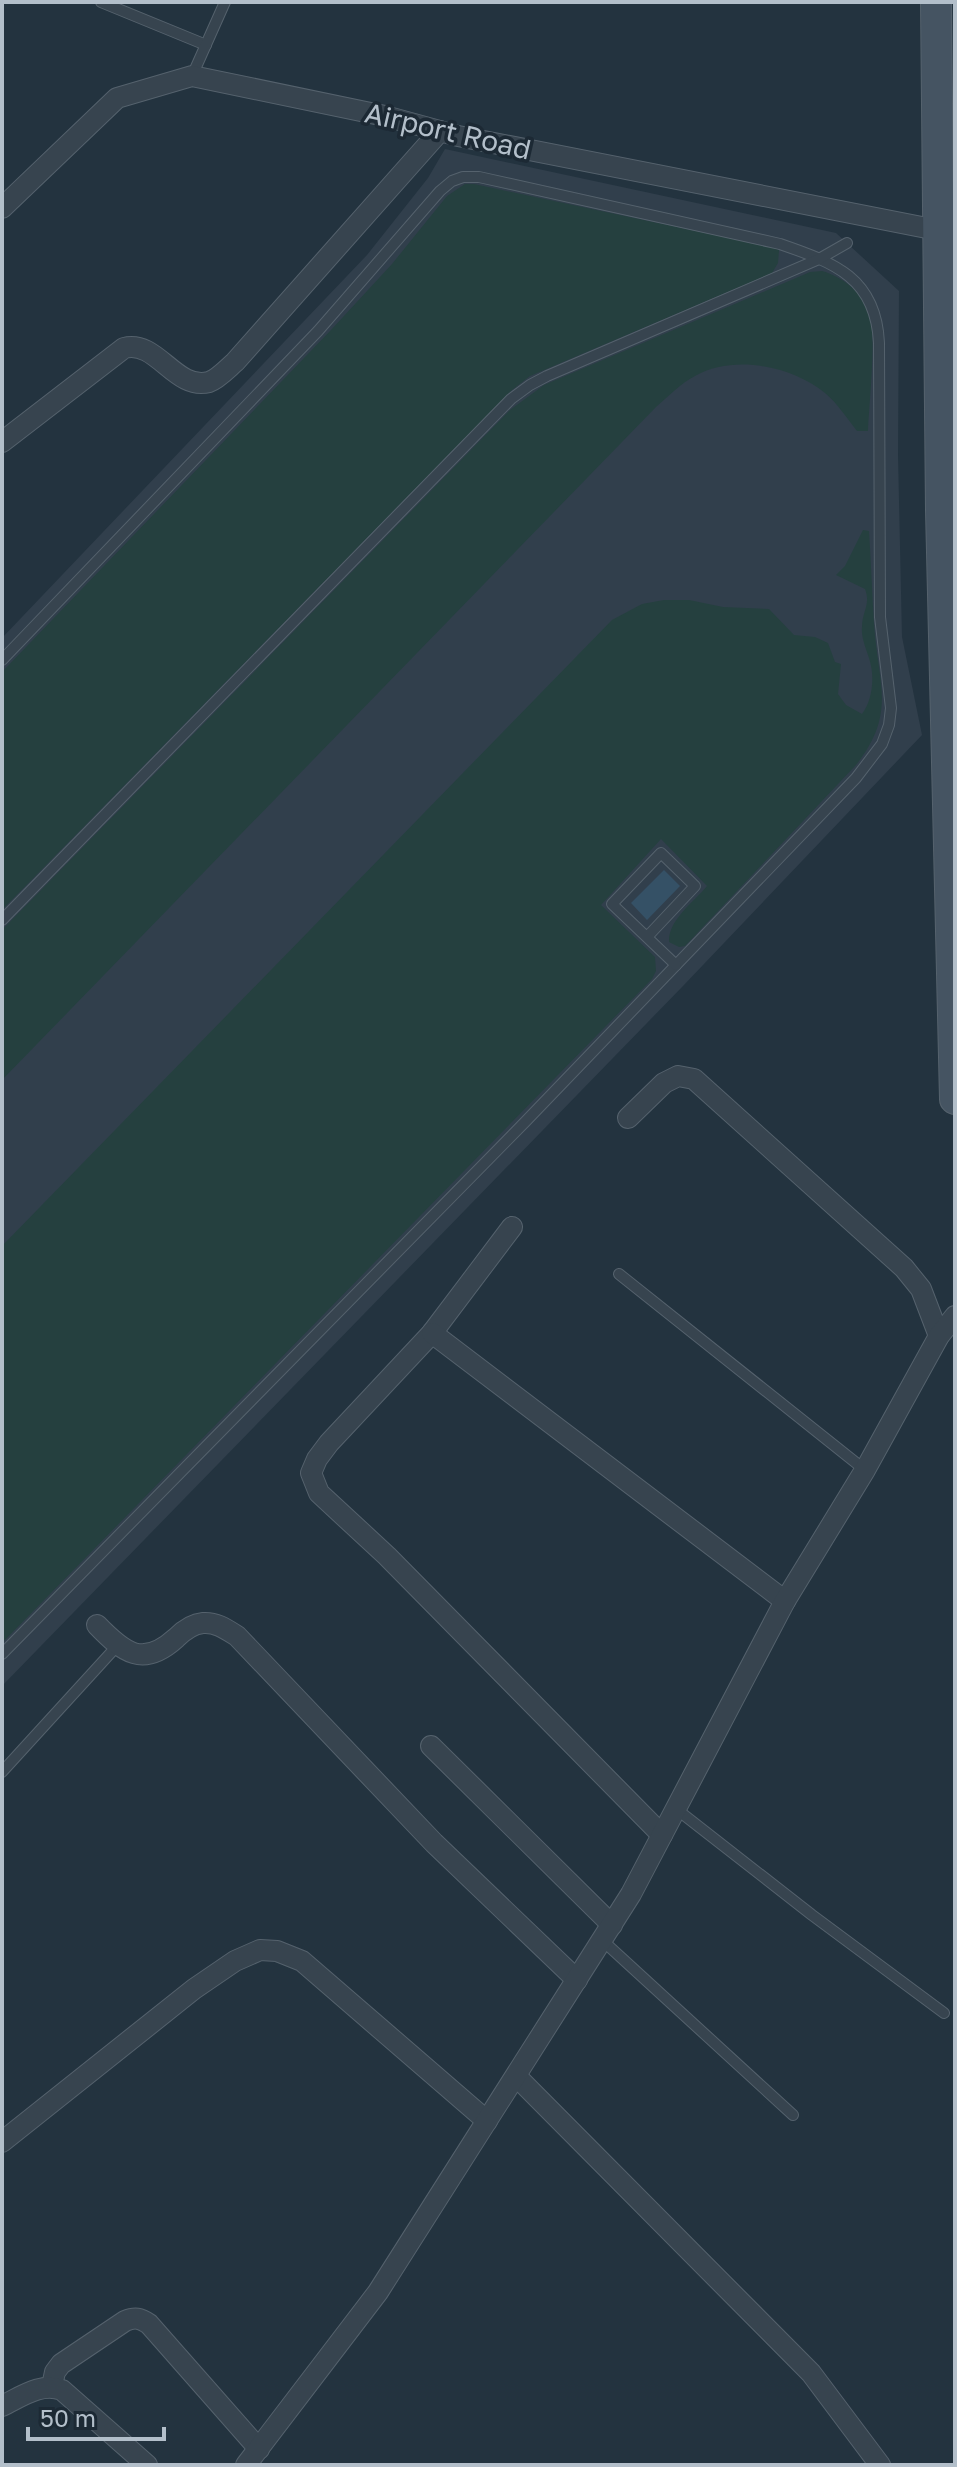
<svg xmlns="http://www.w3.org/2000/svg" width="957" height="2467" font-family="'Golos Text',sans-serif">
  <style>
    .airport { fill: #313f4c }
    .green { fill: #25403f }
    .water { fill: #355166 }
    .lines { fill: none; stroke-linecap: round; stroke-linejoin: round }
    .lane-casing { stroke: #55626d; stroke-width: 12 }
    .street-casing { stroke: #55626d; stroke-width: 22 }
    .secondary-casing { stroke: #55626d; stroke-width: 32 }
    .lane { stroke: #37444f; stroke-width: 10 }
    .street { stroke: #37444f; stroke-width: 20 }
    .secondary { stroke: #455462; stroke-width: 30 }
    .labels { text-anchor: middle; stroke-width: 7; stroke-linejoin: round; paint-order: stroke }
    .street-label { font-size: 28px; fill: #b3bfca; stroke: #1c2934 }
  </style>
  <rect width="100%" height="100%" fill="#23333f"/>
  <path class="airport" d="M 445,149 L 836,233 L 899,291 L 898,455 L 902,637 L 922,735 L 683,986 L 2,1686 L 2,638 L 367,255 L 428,178 Z"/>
  <g class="green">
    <path d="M 465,184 L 474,184 L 771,247 L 779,250 L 778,263 L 772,273 L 530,376 L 512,390 L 2,910 L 2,672 L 331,330 L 392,264 L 447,196 Z"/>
    <path d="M 822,271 C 841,276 862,292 869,311 C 877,333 869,404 868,431 L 857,431 C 847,418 837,403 825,393 C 792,366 734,354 695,376 C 681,383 669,396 656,407 L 2,1080 L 2,930 L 510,410 L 544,385 L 810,272 Z"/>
    <path d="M 863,530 L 869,531 C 871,562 872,593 874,624 C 878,684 897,713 856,765 L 685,946 L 679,947 L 669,942 C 668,920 694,902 707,886 L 661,839 L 601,905 L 655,957 L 656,971 L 652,979 L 2,1643 L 2,1246 L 612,620 L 642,604 L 664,600 L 689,600 L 723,607 L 769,609 L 794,635 L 815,637 L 828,643 L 835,662 L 841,664 L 838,694 L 846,705 L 862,714 C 873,699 875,676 869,658 C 866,648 861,638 862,627 C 862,611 871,605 865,589 L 836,575 L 845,566 Z"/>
  </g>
  <path class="water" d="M 664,870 L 680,886 L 647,920 L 631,903 Z"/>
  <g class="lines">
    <g class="lane-casing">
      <g id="lane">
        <path d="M 101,2 L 206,45"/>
        <path d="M 192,76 L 225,2"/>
        <path d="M 2,660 L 318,331 L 440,191 L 452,181 L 463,177 L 479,177 L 780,244 C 835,263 876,278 879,343 L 880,617 L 891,708 L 889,725 L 882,744 L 856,778 L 525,1122 L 2,1654"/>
        <path d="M 2,920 L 511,399 L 530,385 L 547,376 L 819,259 L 847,243"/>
        <path d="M 647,937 L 695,886 L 661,853 L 612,904 L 676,965"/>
        <path d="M 619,1274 L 865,1470"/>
        <path d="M 2,1772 L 117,1646"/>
        <path d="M 675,1808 L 812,1915 L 944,2013"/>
        <path d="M 602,1940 L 793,2115"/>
      </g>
    </g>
    <g class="street-casing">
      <g id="street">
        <path d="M 2,208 L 117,98 L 192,76 L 385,116 L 458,136 L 937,230"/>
        <path d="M 2,442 L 124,348 C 157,339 175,391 209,382 C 218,379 228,368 235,362 L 440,131"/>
        <path d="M 628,1118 L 664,1083 L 678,1076 L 694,1079 L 904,1268 L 921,1289 L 939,1336"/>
        <path d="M 512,1227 L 432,1333 L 329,1443 L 317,1459 L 311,1473 L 319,1493 L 387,1556 L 662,1835"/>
        <path d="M 432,1333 L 785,1601"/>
        <path d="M 97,1625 C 124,1653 143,1668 176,1638 C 183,1631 192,1624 203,1623 C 216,1622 226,1629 237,1636 L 434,1843 L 577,1980"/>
        <path d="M 431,1746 L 612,1925"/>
        <path d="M 516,2076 L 811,2373 L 880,2465"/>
        <path d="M 2,2142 L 194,1989 L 235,1961 L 260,1950 L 277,1951 L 302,1961 L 487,2121"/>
        <path d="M 52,2386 L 55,2372 L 61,2364 L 125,2321 C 135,2317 140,2318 149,2324 L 259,2449"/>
        <path d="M 2,2406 C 21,2397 41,2382 62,2390 L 147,2465"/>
        <path d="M 246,2465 L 378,2292 L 631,1894 L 785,1601 L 865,1470 L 939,1336 L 955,1316"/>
      </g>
    </g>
    <g class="secondary-casing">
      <path id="secondary" d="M 936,2 L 941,510 L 955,1099"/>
    </g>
    <use href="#lane" class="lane"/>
    <use href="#street" class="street"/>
    <use href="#secondary" class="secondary"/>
  </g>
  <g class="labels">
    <g class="street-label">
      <text transform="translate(448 131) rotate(13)" y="10">Airport Road</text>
    </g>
  </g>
  <rect width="957" height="2467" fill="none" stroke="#b3bfca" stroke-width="8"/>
  <path d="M28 2427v12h136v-12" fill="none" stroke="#b3bfca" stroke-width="4"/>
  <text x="40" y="2427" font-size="24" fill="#b3bfca" stroke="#1c2934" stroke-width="6" paint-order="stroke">50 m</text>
</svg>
